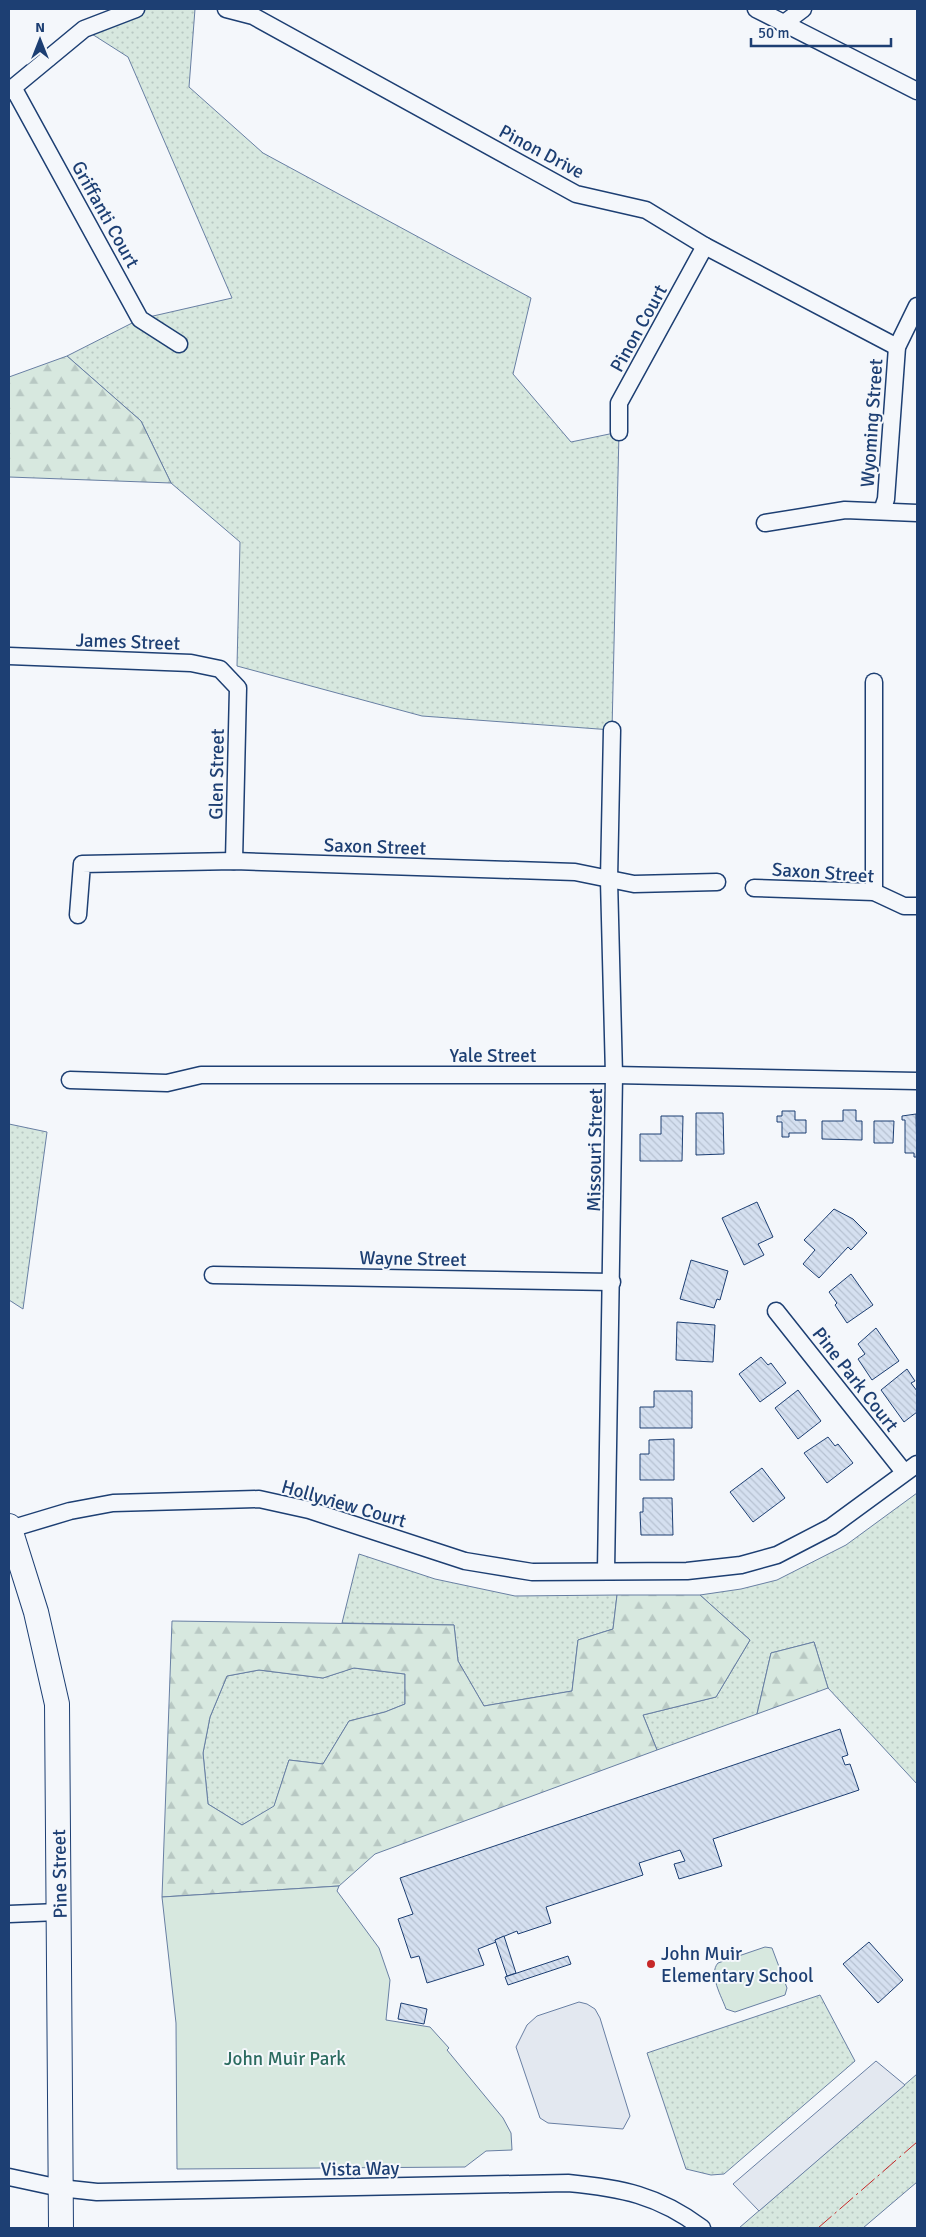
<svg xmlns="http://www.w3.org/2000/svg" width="926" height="2237" font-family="Signika,sans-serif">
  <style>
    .grass { fill: url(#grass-dots); stroke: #687fa3 }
    .forest { fill: url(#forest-firs); stroke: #687fa3; fill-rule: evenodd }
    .green { fill: #d7e8df; stroke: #687fa3 }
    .parking { fill: #e3e8f0; stroke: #687fa3 }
    .building { fill: url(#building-back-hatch); stroke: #1d3f73 }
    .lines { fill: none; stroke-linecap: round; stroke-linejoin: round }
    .street-casing { stroke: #1d3f73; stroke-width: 19 }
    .secondary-casing { stroke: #1d3f73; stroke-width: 26 }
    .street { stroke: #f4f7fb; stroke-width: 16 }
    .secondary { stroke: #f4f7fb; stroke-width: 24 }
    .power { stroke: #c62828; stroke-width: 1; stroke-dasharray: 18 4 2.5 4; stroke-linecap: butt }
    .poi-dot { fill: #c62828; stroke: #f4f7fb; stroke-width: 2 }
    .labels { text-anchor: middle; stroke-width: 4; stroke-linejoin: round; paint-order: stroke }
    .street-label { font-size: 19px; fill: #1d3f73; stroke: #f4f7fb }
    .poi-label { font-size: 19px; fill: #1d3f73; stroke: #f4f7fb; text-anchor: start }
    .park-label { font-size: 19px; fill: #2c6c60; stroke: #f4f7fb }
  </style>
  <defs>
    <pattern id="grass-dots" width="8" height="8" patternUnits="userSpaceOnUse" patternTransform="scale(1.25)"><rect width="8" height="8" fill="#d7e8df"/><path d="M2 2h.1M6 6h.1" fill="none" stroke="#b8c8c3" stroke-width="1.8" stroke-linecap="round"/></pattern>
    <pattern id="forest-firs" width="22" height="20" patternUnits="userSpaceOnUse" patternTransform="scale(1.25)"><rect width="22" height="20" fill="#d7e8df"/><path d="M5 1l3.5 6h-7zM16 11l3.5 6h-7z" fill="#b8c8c3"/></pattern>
    <pattern id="building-back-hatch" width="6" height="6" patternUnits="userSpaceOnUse" patternTransform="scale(1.25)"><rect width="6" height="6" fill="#d5e0f0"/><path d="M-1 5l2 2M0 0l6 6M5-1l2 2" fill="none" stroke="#b6c1d1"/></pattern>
  </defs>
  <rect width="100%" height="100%" fill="#f4f7fb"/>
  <g class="grass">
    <path d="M 136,9 L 195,9 L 189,87 L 263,153 L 531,298 L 513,374 L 571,442 L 619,432 L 612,730 L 422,716 L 237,666 L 240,542 L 171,483 L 141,421 L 67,356 L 140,319 L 232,298 L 128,57 L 84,29 Z"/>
    <path d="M 9,1124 L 47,1132 L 23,1309 L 9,1300 Z"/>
    <path d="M 917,1493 L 917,1784 L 828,1688 L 814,1642 L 771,1653 L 757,1714 L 657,1750 L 643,1715 L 716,1697 L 750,1640 L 700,1595 L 741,1589 L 777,1580 L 846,1545 Z"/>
    <path d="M 359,1554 L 435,1579 L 515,1596 L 617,1595 L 613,1629 L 578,1640 L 572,1691 L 484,1706 L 458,1661 L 454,1625 L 342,1623 Z"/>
    <path d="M 353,1668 L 405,1674 L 405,1704 L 385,1712 L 349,1721 L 323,1764 L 289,1760 L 274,1807 L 242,1825 L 208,1804 L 203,1753 L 210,1717 L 227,1676 L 259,1670 L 323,1678 Z"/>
    <path d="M 820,1995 L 855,2061 L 724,2174 L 711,2175 L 686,2169 L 647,2053 Z"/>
    <path d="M 917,2074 L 917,2182 L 863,2228 L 739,2228 Z"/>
  </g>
  <g class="forest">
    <path d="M 67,356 L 141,421 L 171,483 L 9,477 L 9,377 Z"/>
    <path d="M 617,1595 L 700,1595 L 750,1640 L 716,1697 L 643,1715 L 657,1750 L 375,1854 L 339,1886 L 162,1897 L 172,1621 L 454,1625 L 458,1661 L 484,1706 L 572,1691 L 578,1640 L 613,1629 ZM 354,1668 L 405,1674 L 405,1704 L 385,1712 L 349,1721 L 323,1764 L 289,1760 L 274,1806 L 242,1825 L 208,1804 L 203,1753 L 210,1717 L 227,1676 L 259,1670 L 323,1678 Z"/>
    <path d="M 814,1642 L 828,1688 L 757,1714 L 771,1653 Z"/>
  </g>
  <g class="green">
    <path d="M 339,1886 L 337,1891 L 379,1948 L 390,1980 L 386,2020 L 430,2027 L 449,2048 L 447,2050 L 503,2118 L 511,2133 L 512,2150 L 486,2151 L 465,2167 L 177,2169 L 176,2023 L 162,1897 Z"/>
    <path d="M 765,1947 L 772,1948 L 787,1988 L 785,1995 L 735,2012 L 726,2009 C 722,1997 708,1974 718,1963 Z"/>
  </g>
  <g class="parking">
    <path d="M 579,2002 L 587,2004 L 595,2009 L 600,2018 L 630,2116 L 623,2129 L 548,2123 L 540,2118 L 516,2047 L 527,2025 L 537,2016 Z"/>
    <path d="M 876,2061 L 905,2085 L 759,2211 L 733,2184 Z"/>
  </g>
  <g class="building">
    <path d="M 843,1110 L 856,1110 L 856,1121 L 862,1121 L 862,1140 L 822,1139 L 822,1121 L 843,1121 Z"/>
    <path d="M 782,1111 L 795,1111 L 795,1120 L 806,1120 L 806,1133 L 789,1133 L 789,1137 L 782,1137 L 782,1122 L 777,1122 L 777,1116 L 782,1116 Z"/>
    <path d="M 696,1113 L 723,1113 L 724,1154 L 696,1155 Z"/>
    <path d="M 916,1114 L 917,1157 L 914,1157 L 914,1153 L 905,1153 L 905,1120 L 902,1120 L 902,1116 Z"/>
    <path d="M 661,1116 L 683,1116 L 682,1161 L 640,1161 L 640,1134 L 661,1134 Z"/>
    <path d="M 874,1121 L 894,1121 L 893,1143 L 874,1143 Z"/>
    <path d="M 757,1202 L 773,1237 L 758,1244 L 764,1255 L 744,1265 L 722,1218 Z"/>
    <path d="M 834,1209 L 853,1219 L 867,1233 L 851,1250 L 848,1247 L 819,1278 L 803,1264 L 815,1250 L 804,1240 Z"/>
    <path d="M 691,1260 L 728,1271 L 720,1300 L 717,1299 L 714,1308 L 680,1299 Z"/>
    <path d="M 851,1274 L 873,1305 L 847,1323 L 835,1305 L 837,1303 L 829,1292 Z"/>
    <path d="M 677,1322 L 715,1325 L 713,1362 L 676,1360 Z"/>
    <path d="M 876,1328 L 899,1361 L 872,1380 L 858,1359 L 865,1354 L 858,1344 Z"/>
    <path d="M 761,1357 L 768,1365 L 771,1363 L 786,1383 L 760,1402 L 739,1374 Z"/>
    <path d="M 907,1369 L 915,1381 L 911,1383 L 917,1391 L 917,1412 L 904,1422 L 881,1390 Z"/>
    <path d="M 798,1390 L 821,1421 L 798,1439 L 775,1408 Z"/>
    <path d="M 654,1391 L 692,1391 L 692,1428 L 640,1428 L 640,1407 L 654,1407 Z"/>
    <path d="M 828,1437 L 835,1446 L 838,1444 L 853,1463 L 827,1483 L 804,1453 Z"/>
    <path d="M 674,1439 L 674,1480 L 640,1480 L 640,1454 L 649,1454 L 649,1440 Z"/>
    <path d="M 762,1468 L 785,1498 L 753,1522 L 730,1492 Z"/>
    <path d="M 643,1498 L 672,1498 L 673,1535 L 641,1535 L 640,1512 L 643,1512 Z"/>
    <path d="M 840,1729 L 848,1755 L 842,1757 L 845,1765 L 850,1764 L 859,1790 L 713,1839 L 722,1866 L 679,1879 L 674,1864 L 685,1861 L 680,1850 L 639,1863 L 643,1875 L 546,1907 L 551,1923 L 518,1934 L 517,1931 L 495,1940 L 496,1942 L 478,1949 L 484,1965 L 427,1983 L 419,1956 L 411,1958 L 398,1919 L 413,1914 L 400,1878 Z"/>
    <path d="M 504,1936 L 516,1973 L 507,1976 L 495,1940 Z"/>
    <path d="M 869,1942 L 903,1980 L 878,2003 L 843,1964 Z"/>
    <path d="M 568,1956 L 571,1964 L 508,1985 L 505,1977 Z"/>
    <path d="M 401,2003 L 427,2009 L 424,2024 L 398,2019 Z"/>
  </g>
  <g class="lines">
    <g class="street-casing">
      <g id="street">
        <path d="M 226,9 L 253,16 L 576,194 L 646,210 L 705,246 L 897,347"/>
        <path d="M 756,9 L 917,91"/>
        <path d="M 783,24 L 803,9"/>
        <path d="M 14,89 L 140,319 L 179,344"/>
        <path d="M 9,91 L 84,29 L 136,9"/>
        <path d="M 619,432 L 619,403 L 705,246"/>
        <path d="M 882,511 L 886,499 L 897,347 L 917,306"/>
        <path d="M 765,523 L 845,510 L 917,513"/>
        <path d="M 9,656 L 191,663 L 220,669 L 238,688 L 234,861"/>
        <path d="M 874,682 L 874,892"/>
        <path d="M 754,888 L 874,892 L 904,906 L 917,906"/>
        <path d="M 78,915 L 82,864 L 234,861 L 575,872 L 634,884 L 717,882"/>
        <path d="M 70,1080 L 167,1083 L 201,1075 L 614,1075 L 917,1081"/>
        <path d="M 213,1275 L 612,1282"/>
        <path d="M 776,1311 L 904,1472"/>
        <path d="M 10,1529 L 70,1511 L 113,1503 L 259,1499 L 309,1510 L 465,1561 L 532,1572 L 687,1571 L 741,1565 L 777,1555 L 831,1527 L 917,1464"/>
        <path d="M 606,1571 L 614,1075 L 609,880 L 612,730"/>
        <path d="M 9,1914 L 59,1912"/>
        <path d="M 9,2177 L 60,2188 L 97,2192 L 568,2183 C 621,2188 658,2195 702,2228"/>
      </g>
    </g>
    <g class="secondary-casing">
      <path id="secondary" d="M 9,1526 L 36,1612 L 57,1704 L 61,2228"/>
    </g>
    <use href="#street" class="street"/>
    <use href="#secondary" class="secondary"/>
    <path class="power" d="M 818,2228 L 917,2142"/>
  </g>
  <circle class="poi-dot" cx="651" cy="1964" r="5"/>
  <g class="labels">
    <g class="street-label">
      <text transform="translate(542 151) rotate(28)" y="7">Pinon Drive</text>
      <text transform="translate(106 214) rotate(61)" y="7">Griffanti Court</text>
      <text transform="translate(638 328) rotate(-61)" y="7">Pinon Court</text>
      <text transform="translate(871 423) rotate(-86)" y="7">Wyoming Street</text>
      <text transform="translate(128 641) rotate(2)" y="7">James Street</text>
      <text transform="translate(216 774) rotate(-89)" y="7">Glen Street</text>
      <text transform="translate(375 846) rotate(2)" y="7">Saxon Street</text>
      <text transform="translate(823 872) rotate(4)" y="7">Saxon Street</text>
      <text x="493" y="1062">Yale Street</text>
      <text transform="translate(594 1150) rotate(-89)" y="7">Missouri Street</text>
      <text transform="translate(413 1258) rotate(1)" y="7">Wayne Street</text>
      <text transform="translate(856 1379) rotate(52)" y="7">Pine Park Court</text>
      <text transform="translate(344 1503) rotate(16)" y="7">Hollyview Court</text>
      <text transform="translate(59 1874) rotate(-91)" y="7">Pine Street</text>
      <text transform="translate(360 2168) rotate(-1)" y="7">Vista Way</text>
    </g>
    <g class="poi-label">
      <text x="661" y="1960">John Muir<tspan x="661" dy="22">Elementary School</tspan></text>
    </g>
    <g class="park-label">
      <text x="285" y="2065">John Muir Park</text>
    </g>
  </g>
  <rect width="926" height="2237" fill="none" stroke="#1d3f73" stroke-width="20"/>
  <g transform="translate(40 40)" stroke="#f4f7fb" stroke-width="4" paint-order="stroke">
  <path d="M0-4L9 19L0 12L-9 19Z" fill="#1d3f73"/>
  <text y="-8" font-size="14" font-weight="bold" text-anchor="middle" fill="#1d3f73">N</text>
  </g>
  <path d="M751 38v8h140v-8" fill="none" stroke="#1d3f73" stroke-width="2.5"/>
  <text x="758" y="38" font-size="15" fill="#1d3f73" stroke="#f4f7fb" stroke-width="4" paint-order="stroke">50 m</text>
</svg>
